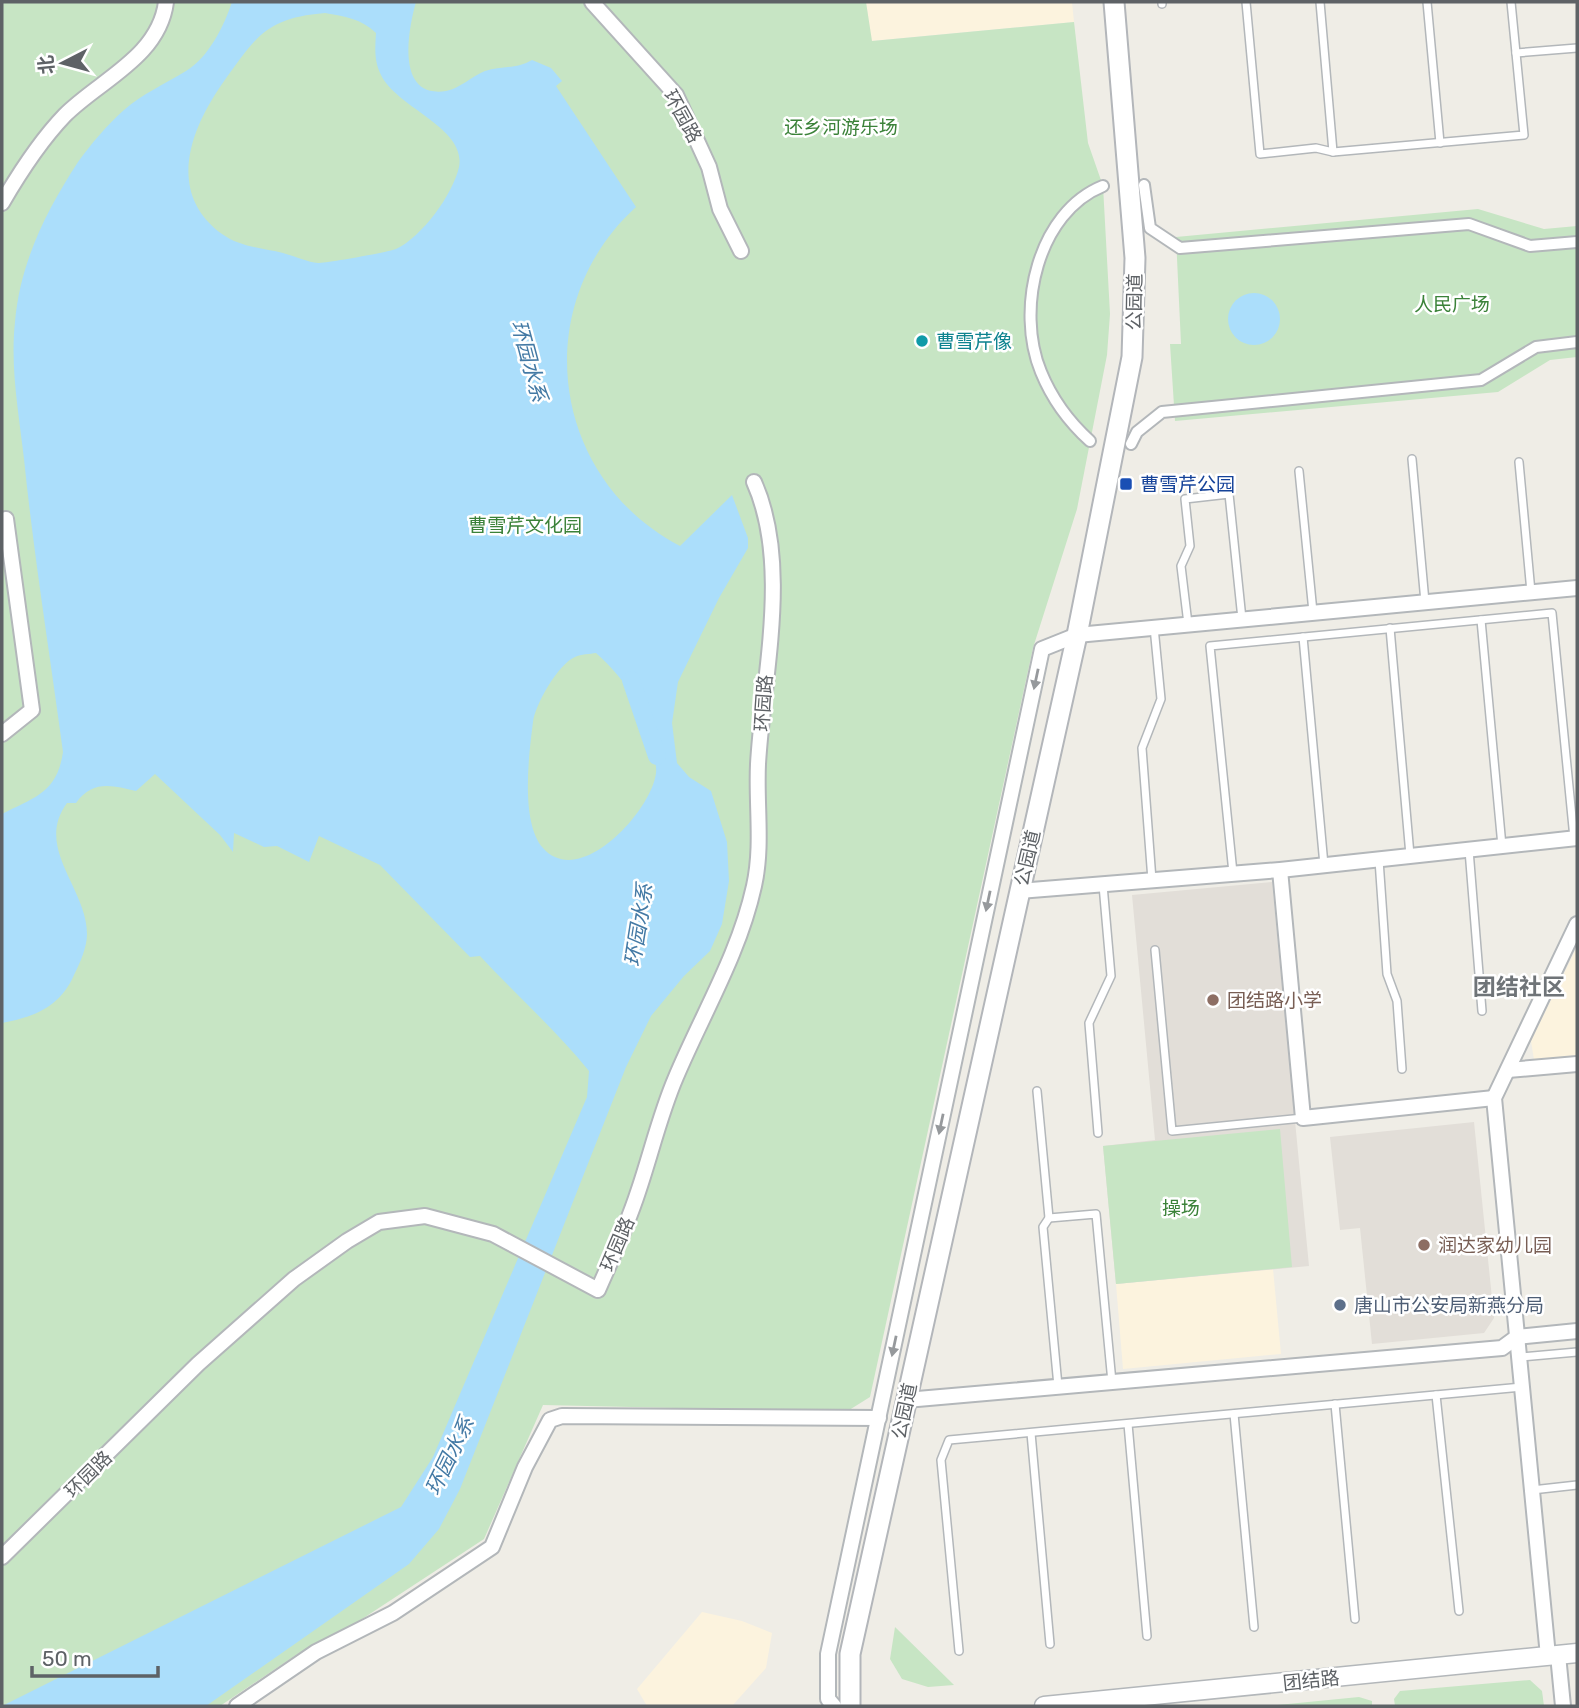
<svg xmlns="http://www.w3.org/2000/svg" width="1579" height="1708" font-family="Rubik,'Noto Sans SC',sans-serif">
  <style>
    .commercial { fill: #fcf3de }
    .education { fill: #e2ded8 }
    .green { fill: #c7e5c4 }
    .water { fill: #abdefb; fill-rule: evenodd }
    .lines { fill: none; stroke-linecap: round; stroke-linejoin: round }
    .canal { stroke: #abdefb; stroke-width: 18 }
    .service-casing { stroke: #b3b7ba; stroke-width: 10 }
    .pedestrian-casing { stroke: #b3b7ba; stroke-width: 14 }
    .minor-casing { stroke: #b3b7ba; stroke-width: 18 }
    .tertiary-casing { stroke: #b3b7ba; stroke-width: 21 }
    .secondary-casing { stroke: #b3b6ba; stroke-width: 23 }
    .service { stroke: #fff; stroke-width: 7 }
    .pedestrian { stroke: #fff; stroke-width: 10 }
    .minor { stroke: #fff; stroke-width: 14 }
    .tertiary { stroke: #fff; stroke-width: 18 }
    .secondary { stroke: #fff; stroke-width: 19 }
    .oneway { fill: #96999c }
    .culture-dot { fill: #0f9aa8; stroke: #fff; stroke-width: 2.5 }
    .transit-dot { fill: #1a4fb4; stroke: #fff; stroke-width: 2.5 }
    .education-dot { fill: #8d6e63; stroke: #fff; stroke-width: 2.5 }
    .service-dot { fill: #5c6f8a; stroke: #fff; stroke-width: 2.5 }
    .labels { text-anchor: middle; stroke-width: 5; stroke-linejoin: round; paint-order: stroke }
    .street-label { font-size: 19px; fill: #5e6266; stroke: #fff }
    .park-label { font-size: 19px; fill: #3b8239; stroke: #fff }
    .culture-label { font-size: 19px; fill: #0d838f; stroke: #fff; text-anchor: start }
    .transit-label { font-size: 19px; fill: #164399; stroke: #fff; text-anchor: start }
    .education-label { font-size: 19px; fill: #785e54; stroke: #fff; text-anchor: start }
    .service-label { font-size: 19px; fill: #4e5e75; stroke: #fff; text-anchor: start }
    .water-label { font-size: 21px; font-style: italic; fill: #447aa5; stroke: #fff }
    .quarter-label { font-size: 23px; font-weight: bold; fill: #6f7478; stroke: #fff }
  </style>
  <rect width="100%" height="100%" fill="#efede6"/>
  <g class="commercial">
    <path d="M 866,2 L 1072,2 L 1074,22 L 871,41 Z"/>
    <path d="M 1577,947 L 1577,1060 L 1539,1063 L 1534,1060 L 1531,1041 Z"/>
    <path d="M 1273,1269 L 1281,1354 L 1123,1369 L 1116,1284 Z"/>
    <path d="M 702,1612 L 742,1621 L 772,1633 L 766,1668 L 732,1706 L 647,1706 L 637,1689 Z"/>
  </g>
  <g class="education">
    <path d="M 1272,882 L 1309,1266 L 1116,1284 L 1103,1146 L 1155,1140 L 1132,895 Z"/>
    <path d="M 1474,1122 L 1494,1318 L 1484,1333 L 1372,1344 L 1360,1228 L 1340,1230 L 1330,1137 Z"/>
  </g>
  <g class="green">
    <path d="M 2,2 L 866,2 L 872,41 L 1074,22 L 1088,143 L 1103,186 L 1110,314 L 1107,355 L 1077,509 L 1033,648 L 870,1397 L 846,1412 L 543,1405 L 484,1539 L 359,1621 L 299,1653 L 220,1706 L 2,1706 Z"/>
    <path d="M 1478,209 L 1544,229 L 1577,226 L 1577,357 L 1550,360 L 1498,392 L 1175,421 L 1170,344 L 1181,344 L 1176,237 Z"/>
    <path d="M 1280,1129 L 1292,1267 L 1116,1284 L 1103,1146 Z"/>
    <path d="M 895,1627 L 954,1685 L 928,1687 L 902,1679 L 890,1659 Z"/>
    <path d="M 1530,1680 L 1542,1691 L 1544,1706 L 1395,1706 L 1394,1699 L 1400,1691 Z"/>
    <path d="M 1359,1697 L 1372,1701 L 1372,1706 L 1268,1706 Z"/>
  </g>
  <g class="water">
    <path d="M 232,2 L 416,2 C 408,30 395,99 446,91 C 459,89 472,76 485,71 C 501,66 517,69 532,60 L 551,68 L 562,81 L 556,86 L 636,207 C 528,305 550,478 680,546 L 732,495 L 748,538 L 748,548 L 719,598 L 678,682 L 672,723 L 677,763 L 689,777 L 711,791 L 727,842 L 729,881 L 722,924 L 710,951 L 684,976 L 651,1016 L 626,1067 L 460,1489 L 439,1529 L 409,1564 L 206,1706 L 2,1706 L 401,1507 L 433,1457 L 587,1097 L 589,1071 C 555,1029 516,995 480,956 L 470,957 L 380,865 L 319,836 L 309,862 L 277,846 L 264,847 L 234,833 L 233,852 L 220,835 L 155,774 L 136,791 C 112,785 92,780 76,803 L 67,803 C 34,848 87,888 87,934 C 87,947 80,963 74,975 C 60,1007 34,1017 2,1023 L 2,814 C 35,797 57,793 63,752 C 50,655 34,557 24,459 C 19,414 10,368 15,322 C 20,263 46,211 78,162 C 91,144 107,125 124,110 C 142,94 165,84 186,71 C 209,57 224,26 232,2 ZM 325,13 C 344,16 362,19 376,33 C 375,48 374,61 381,75 C 397,108 467,128 459,167 C 453,194 422,237 396,249 C 389,252 327,263 318,263 C 307,262 294,256 283,253 C 262,248 240,247 222,234 C 166,193 190,130 222,84 C 256,37 265,18 325,13 ZM 596,653 C 627,681 646,710 653,752 C 654,758 657,766 656,773 C 652,810 580,890 543,848 C 520,822 529,754 533,722 C 535,705 558,664 575,657 C 581,654 590,654 596,653 Z"/>
    <circle cx="1254" cy="319" r="26"/>
  </g>
  <g class="lines">
    <path class="canal" d="M 631,680 L 657,756"/>
    <g class="service-casing">
      <g id="service">
        <path d="M 1162,2 L 1162,4"/>
        <path d="M 1246,2 L 1260,154 L 1316,148 L 1333,152 L 1524,135 L 1511,2"/>
        <path d="M 1320,2 L 1333,152"/>
        <path d="M 1427,2 L 1440,143"/>
        <path d="M 1516,53 L 1577,48"/>
        <path d="M 1412,459 L 1425,602"/>
        <path d="M 1519,462 L 1531,592"/>
        <path d="M 1299,471 L 1313,612"/>
        <path d="M 1481,620 L 1502,846"/>
        <path d="M 1188,624 L 1181,566 L 1190,546 L 1185,499 L 1229,494 L 1242,619"/>
        <path d="M 1390,628 L 1410,855"/>
        <path d="M 1303,637 L 1324,865"/>
        <path d="M 1469,850 L 1482,1011"/>
        <path d="M 1379,860 L 1387,974 L 1397,1001 L 1402,1069"/>
        <path d="M 1233,873 L 1210,646 L 1552,613 L 1574,838"/>
        <path d="M 1152,880 L 1142,748 L 1161,699 L 1154,627"/>
        <path d="M 1155,950 L 1172,1131 L 1303,1118"/>
        <path d="M 1037,1091 L 1049,1218 L 1043,1227 L 1058,1386"/>
        <path d="M 1098,1133 L 1089,1023 L 1111,976 L 1103,885"/>
        <path d="M 1049,1218 L 1096,1214 L 1112,1382"/>
        <path d="M 1520,1357 L 1577,1352"/>
        <path d="M 1436,1395 L 1459,1611"/>
        <path d="M 1335,1404 L 1355,1619"/>
        <path d="M 1234,1414 L 1254,1627"/>
        <path d="M 1128,1424 L 1147,1636"/>
        <path d="M 1031,1433 L 1050,1644"/>
        <path d="M 1532,1490 L 1577,1485"/>
        <path d="M 959,1651 L 941,1460 L 949,1440 L 1522,1387"/>
      </g>
    </g>
    <g class="pedestrian-casing">
      <g id="pedestrian">
        <path d="M 1144,185 L 1150,228 L 1180,248 L 1469,224 L 1530,246 L 1577,242"/>
        <path d="M 1090,441 C 1069,422 1052,399 1041,372 C 1015,309 1038,212 1103,186"/>
        <path d="M 1131,444 L 1137,432 L 1162,412 L 1481,380 L 1536,347 L 1577,342"/>
      </g>
    </g>
    <g class="minor-casing">
      <g id="minor">
        <path d="M 592,2 L 676,95 L 709,167 L 720,209 L 741,251"/>
        <path d="M 2,203 C 20,172 40,141 65,115 C 100,80 159,57 166,2"/>
        <path d="M 2,734 L 32,710 L 6,519"/>
        <path d="M 1280,870 L 1303,1118 L 1494,1098"/>
        <path d="M 1019,891 L 1280,870 L 1577,838"/>
        <path d="M 1508,1070 L 1577,1064"/>
        <path d="M 906,1400 L 1502,1348 L 1517,1337 L 1577,1331"/>
        <path d="M 2,1557 L 198,1364 L 294,1279 L 347,1241 L 379,1222 L 425,1216 L 493,1234 L 598,1290 C 612,1258 627,1226 638,1192 C 651,1154 660,1114 676,1077 C 703,1013 739,954 754,886 C 763,846 756,805 758,764 C 763,675 791,565 754,482"/>
        <path d="M 1558,1655 L 1563,1706"/>
        <path d="M 1548,1656 L 1494,1098 L 1577,924"/>
        <path d="M 237,1706 L 316,1652 L 393,1613 L 492,1547 L 525,1467 L 550,1420 L 562,1416 L 879,1418"/>
        <path d="M 834,1706 L 828,1699 L 828,1654 L 1042,649 L 1077,635 L 1577,588"/>
      </g>
    </g>
    <g class="tertiary-casing">
      <path id="tertiary" d="M 1044,1706 L 1577,1653"/>
    </g>
    <g class="secondary-casing">
      <path id="secondary" d="M 850,1706 L 850,1654 L 1077,635 L 1132,357 L 1135,258 L 1114,2"/>
    </g>
    <use href="#service" class="service"/>
    <use href="#pedestrian" class="pedestrian"/>
    <use href="#minor" class="minor"/>
    <use href="#tertiary" class="tertiary"/>
    <use href="#secondary" class="secondary"/>
  </g>
  <defs><path id="oneway-solid" d="M-6-.8H1V-3.2L6.5 0L1 3.2V.8H-6Z" transform="scale(1.75)"/></defs>
  <g class="oneway">
    <use href="#oneway-solid" transform="translate(1036 679) rotate(102)"/>
    <use href="#oneway-solid" transform="translate(988 901) rotate(102)"/>
    <use href="#oneway-solid" transform="translate(941 1124) rotate(102)"/>
    <use href="#oneway-solid" transform="translate(894 1346) rotate(102)"/>
  </g>
  <circle class="culture-dot" cx="922" cy="341" r="7"/>
  <rect class="transit-dot" x="1119" y="477" width="14" height="14" rx="3.5"/>
  <g class="education-dot">
    <circle cx="1213" cy="1000" r="7"/>
    <circle cx="1424" cy="1245" r="7"/>
  </g>
  <circle class="service-dot" cx="1340" cy="1305" r="7"/>
  <g class="labels">
    <g class="street-label">
      <text transform="translate(683 116) rotate(61)" y="7">环园路</text>
      <text transform="translate(1134 302) rotate(-89)" y="7">公园道</text>
      <text transform="translate(763 703) rotate(-86)" y="7">环园路</text>
      <text transform="translate(1027 858) rotate(-77)" y="7">公园道</text>
      <text transform="translate(617 1244) rotate(-67)" y="7">环园路</text>
      <text transform="translate(904 1411) rotate(-78)" y="7">公园道</text>
      <text transform="translate(88 1474) rotate(-45)" y="7">环园路</text>
      <text transform="translate(1311 1680) rotate(-6)" y="7">团结路</text>
    </g>
    <g class="park-label">
      <text x="841" y="134">还乡河游乐场</text>
      <text x="1452" y="311">人民广场</text>
      <text x="525" y="532">曹雪芹文化园</text>
      <text x="1181" y="1215">操场</text>
    </g>
    <g class="culture-label">
      <text x="936" y="348">曹雪芹像</text>
    </g>
    <g class="transit-label">
      <text x="1140" y="491">曹雪芹公园</text>
    </g>
    <g class="education-label">
      <text x="1227" y="1007">团结路小学</text>
      <text x="1438" y="1252">润达家幼儿园</text>
    </g>
    <g class="service-label">
      <text x="1354" y="1312">唐山市公安局新燕分局</text>
    </g>
    <g class="water-label">
      <text transform="translate(529 361) rotate(75)" y="7">环园水系</text>
      <text transform="translate(639 925) rotate(-81)" y="7">环园水系</text>
      <text transform="translate(450 1456) rotate(-64)" y="7">环园水系</text>
    </g>
    <g class="quarter-label">
      <text x="1519" y="995">团结社区</text>
    </g>
  </g>
  <rect width="1579" height="1708" fill="none" stroke="#5e6266" stroke-width="7"/>
  <g transform="translate(63 63) rotate(264)" stroke="#ffffff" stroke-width="5" paint-order="stroke">
  <path d="M0-5L12 26L0 18L-12 26Z" fill="#5e6266"/>
  <text y="-10" font-size="19" font-weight="bold" text-anchor="middle" fill="#5e6266">北</text>
  </g>
  <path d="M32 1666v10h126v-10" fill="none" stroke="#5e6266" stroke-width="3.5"/>
  <text x="42" y="1666" font-size="21" fill="#5e6266" stroke="#ffffff" stroke-width="5" paint-order="stroke">50 m</text>
</svg>
